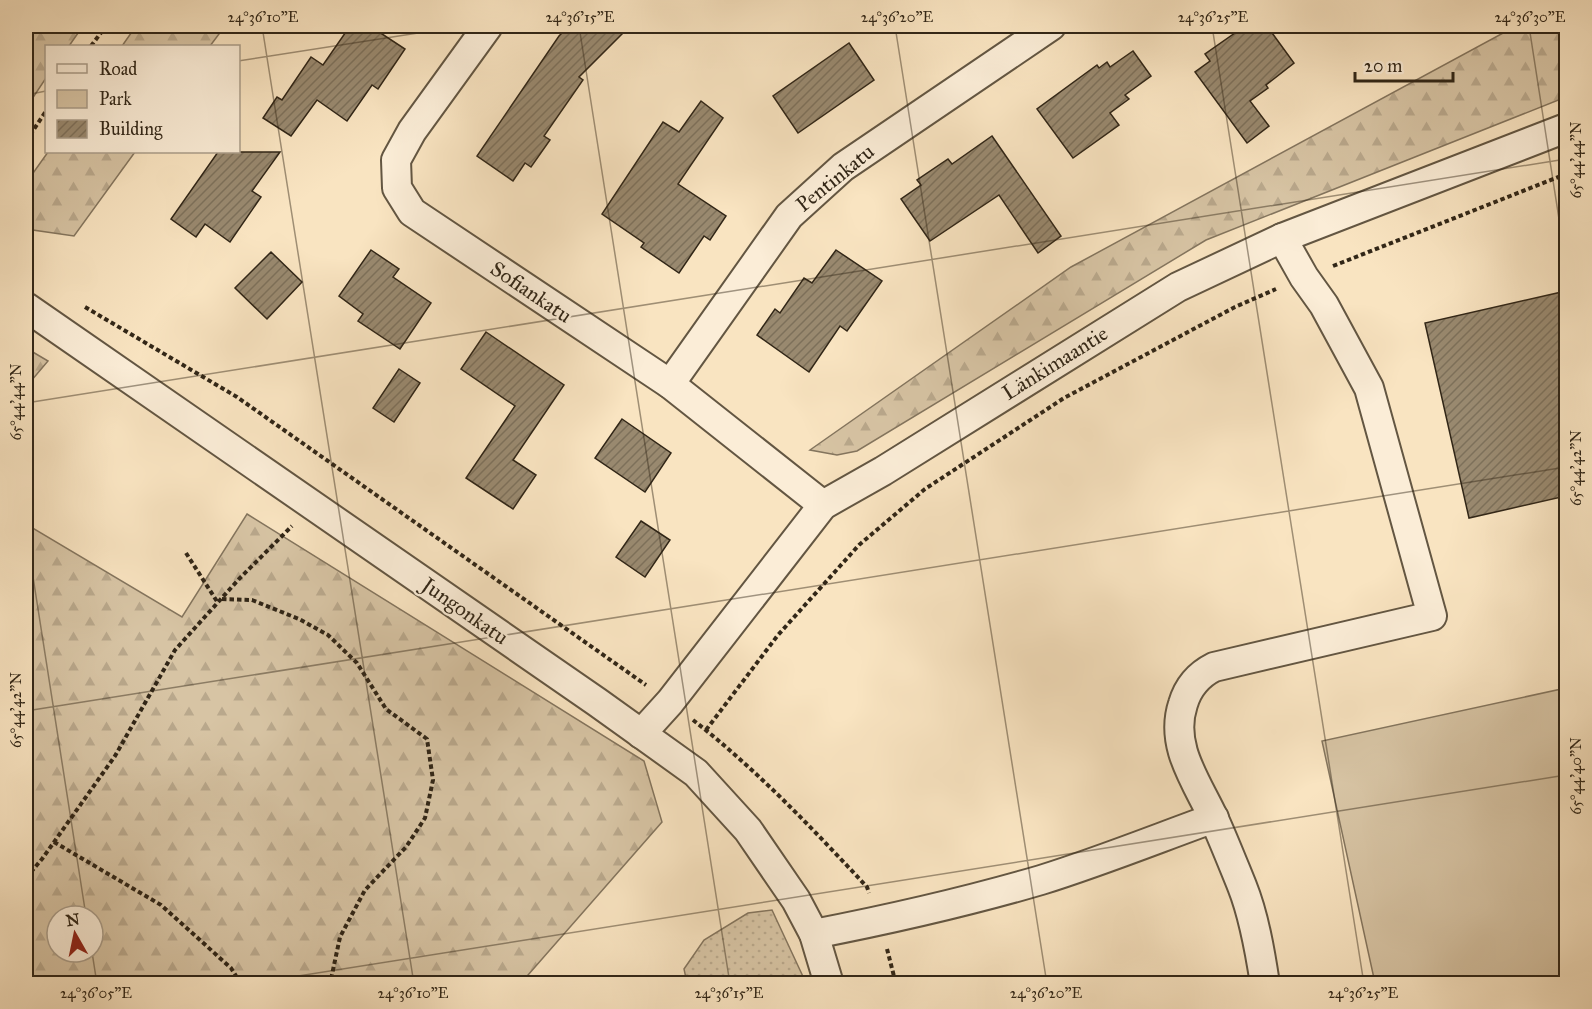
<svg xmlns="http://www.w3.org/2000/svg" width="1592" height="1009" font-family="'IM FELL Great Primer',serif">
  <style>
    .green { fill: url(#green-dots); stroke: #84755e; stroke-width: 1.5 }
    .forest { fill: url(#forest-firs); stroke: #84755e; stroke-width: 1.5; fill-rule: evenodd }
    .pitch { fill: #d7c4a4; stroke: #84755e; stroke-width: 1.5 }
    .building { fill: url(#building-hatch); stroke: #312617; stroke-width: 1.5 }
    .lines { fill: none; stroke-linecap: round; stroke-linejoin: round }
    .street-casing { stroke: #635642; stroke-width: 32 }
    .path { stroke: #312617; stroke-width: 4; stroke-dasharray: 4.5 3; stroke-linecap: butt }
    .street { stroke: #fbedd7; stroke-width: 28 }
    .ticks { fill: none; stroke: #312617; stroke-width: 1.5; stroke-opacity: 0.45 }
    .labels { text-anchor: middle; stroke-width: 4.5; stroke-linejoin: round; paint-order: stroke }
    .street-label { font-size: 21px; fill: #312617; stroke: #fbedd7 }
    .neatline { fill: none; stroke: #312617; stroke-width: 2 }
    .ticks-label { font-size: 15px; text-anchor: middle; fill: #312617 }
  </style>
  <defs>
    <pattern id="green-dots" width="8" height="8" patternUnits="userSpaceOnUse" patternTransform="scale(1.5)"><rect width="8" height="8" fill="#d7c4a4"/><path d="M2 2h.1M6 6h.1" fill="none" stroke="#b9a88c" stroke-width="1.8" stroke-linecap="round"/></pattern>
    <pattern id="forest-firs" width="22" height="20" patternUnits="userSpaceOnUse" patternTransform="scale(1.5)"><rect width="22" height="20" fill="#d7c4a4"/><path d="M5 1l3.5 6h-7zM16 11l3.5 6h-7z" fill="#b9a88c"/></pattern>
    <pattern id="building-hatch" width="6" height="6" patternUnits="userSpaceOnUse" patternTransform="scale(1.5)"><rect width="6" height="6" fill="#99896f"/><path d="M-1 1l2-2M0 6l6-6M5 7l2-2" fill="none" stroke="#7d705a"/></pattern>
  </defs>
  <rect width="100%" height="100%" fill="#f9e4c1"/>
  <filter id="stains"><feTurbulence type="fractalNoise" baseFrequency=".00333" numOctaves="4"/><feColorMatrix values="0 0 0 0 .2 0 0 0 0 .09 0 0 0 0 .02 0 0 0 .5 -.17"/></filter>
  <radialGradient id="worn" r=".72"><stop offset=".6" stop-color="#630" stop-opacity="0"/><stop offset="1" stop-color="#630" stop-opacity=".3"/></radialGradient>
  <path class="green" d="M 772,910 L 806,983 L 687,983 L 684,969 L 704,940 L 748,913 Z"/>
  <g class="forest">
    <path d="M 26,26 L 83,26 L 69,46 L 46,46 L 46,78 L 26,108 Z"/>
    <path d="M 136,26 L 225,26 L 210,46 L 122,46 Z"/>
    <path d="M 1516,26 L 1566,26 L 1566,97 L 1206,240 L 857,451 L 837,455 L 810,450 L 1071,267 Z"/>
    <path d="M 48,152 L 135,152 L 74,236 L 26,229 L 26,183 Z"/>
    <path d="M 26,348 L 48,361 L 26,387 Z"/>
    <path d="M 247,514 L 644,761 L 662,822 L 521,983 L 26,983 L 26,524 L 182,617 ZM 57,916 L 93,916 L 93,952 L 57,952 Z"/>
  </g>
  <path class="pitch" d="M 1566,688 L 1566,983 L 1375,983 L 1322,741 Z"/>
  <g class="building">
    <path d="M 350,26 L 370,26 L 405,49 L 378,89 L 372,85 L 347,121 L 317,100 L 291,136 L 263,118 L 277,97 L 282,100 L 311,57 L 323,65 Z"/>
    <path d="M 569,26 L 630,26 L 579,77 L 583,80 L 544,136 L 550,140 L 531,167 L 525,163 L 513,181 L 477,156 L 559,36 Z"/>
    <path d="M 1245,26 L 1267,26 L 1294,63 L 1266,85 L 1268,88 L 1250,101 L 1269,126 L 1247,143 L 1195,72 L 1210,61 L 1205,54 Z"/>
    <path d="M 849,43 L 874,80 L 798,133 L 773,96 Z"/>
    <path d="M 1133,51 L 1151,76 L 1125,95 L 1129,99 L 1110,113 L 1119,125 L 1073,158 L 1037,109 L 1097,65 L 1099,68 L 1107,62 L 1110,67 Z"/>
    <path d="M 701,101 L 723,118 L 678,184 L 726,216 L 710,240 L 704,236 L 679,273 L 641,247 L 644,243 L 602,214 L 663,122 L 679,132 Z"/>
    <path d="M 992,136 L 1061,236 L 1038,253 L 999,195 L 930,241 L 901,199 L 921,185 L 917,180 L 948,159 L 952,164 Z"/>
    <path d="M 218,152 L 280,152 L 252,191 L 261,197 L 230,242 L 205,224 L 196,237 L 171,219 Z"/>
    <path d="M 371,250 L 399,269 L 393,277 L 431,303 L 400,349 L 358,321 L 363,314 L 339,296 Z"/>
    <path d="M 836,250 L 882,281 L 847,331 L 840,326 L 809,372 L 757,335 L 775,309 L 780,313 L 804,278 L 812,283 Z"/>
    <path d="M 271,252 L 302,282 L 267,319 L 235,288 Z"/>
    <path d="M 1566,291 L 1566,496 L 1469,518 L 1425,323 Z"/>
    <path d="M 486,332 L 564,385 L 513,460 L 536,475 L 513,509 L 466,478 L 515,406 L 461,369 Z"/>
    <path d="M 399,369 L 420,383 L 394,422 L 373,408 Z"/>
    <path d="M 622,419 L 671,453 L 645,492 L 595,458 Z"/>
    <path d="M 641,521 L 670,540 L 645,577 L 616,557 Z"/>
  </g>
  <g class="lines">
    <g class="street-casing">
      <g id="street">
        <path d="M 488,26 L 412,131 L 396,160 L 397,188 L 412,212 L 670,384 L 823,505"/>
        <path d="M 26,307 L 597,702 L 696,773 L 748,830 L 796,900 L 814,934 L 829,984"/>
        <path d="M 670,384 L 789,216 L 843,167 L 1051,26"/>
        <path d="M 641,734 L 670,702 L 823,505 L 883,471 L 1178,287 L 1282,238 L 1566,128"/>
        <path d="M 814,934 C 891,919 966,902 1041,880 C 1099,862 1156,839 1214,818"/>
        <path d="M 1265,984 C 1260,951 1254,916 1242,886 C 1233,864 1224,841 1214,819 C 1197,782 1169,746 1183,704 C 1188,687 1198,675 1214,667 L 1432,616 L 1369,388 L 1324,305 L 1304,277 L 1282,238"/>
      </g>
    </g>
    <g class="path">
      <path d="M 91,46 L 106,26"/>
      <path d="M 26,141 L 46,111"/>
      <path d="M 1333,266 L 1566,174"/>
      <path d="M 85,307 L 237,397 L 646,685"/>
      <path d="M 186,553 L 218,603"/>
      <path d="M 222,599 L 252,600 L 299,619 L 328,635 L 357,663 L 386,709 L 427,739 L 433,780 L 425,818 L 406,847 L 365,890 L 340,937 L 330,984"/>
      <path d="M 693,720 C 755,768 814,830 867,887 L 869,893"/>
      <path d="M 706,730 L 778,635 L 859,545 L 925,489 L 1064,398 L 1235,307 L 1276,289"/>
      <path d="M 54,842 L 161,905 L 231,968 L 241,984"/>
      <path d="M 26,878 L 42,859 L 115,756 L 175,650 L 239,579 L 292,526"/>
      <path d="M 887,949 L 896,984"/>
    </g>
    <use href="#street" class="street"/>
  </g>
  <path class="ticks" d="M 262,26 L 414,984M 579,26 L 730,984M 895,26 L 1047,984M 1212,26 L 1364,984M 1529,26 L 1566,264M 238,61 L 463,26M 26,95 L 46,91M 26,403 L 1566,159M 26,532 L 86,916M 26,711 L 1566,467M 92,952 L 97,984M 248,984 L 1566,775"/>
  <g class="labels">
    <g class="street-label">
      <text transform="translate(835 178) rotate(-39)" y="7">Pentinkatu</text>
      <text transform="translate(531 292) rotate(34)" y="7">Sofiankatu</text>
      <text transform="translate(1055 363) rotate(-32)" y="7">Länkimaantie</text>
      <text transform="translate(465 611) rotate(35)" y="7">Jungonkatu</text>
    </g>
  </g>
  <rect width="1592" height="1009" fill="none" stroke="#f9e4c1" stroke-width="66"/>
  <rect x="45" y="45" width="195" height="108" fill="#fbedd7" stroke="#aa9d8a" stroke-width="1.5"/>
  <rect x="57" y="64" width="30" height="9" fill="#fbedd7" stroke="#aa9d8a" stroke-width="1.5"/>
  <text x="99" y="75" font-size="18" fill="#312617">Road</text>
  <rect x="57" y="90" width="30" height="18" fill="#d7c4a4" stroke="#aa9d8a" stroke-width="1.5"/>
  <text x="99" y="105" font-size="18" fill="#312617">Park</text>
  <rect x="57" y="120" width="30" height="18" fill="url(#building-hatch)" stroke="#aa9d8a" stroke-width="1.5"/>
  <text x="99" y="135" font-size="18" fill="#312617">Building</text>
  <g transform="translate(75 934) rotate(351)"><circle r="28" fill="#fbedd7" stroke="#aa9d8a" stroke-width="1.5"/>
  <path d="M0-4.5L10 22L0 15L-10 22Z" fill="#8f2418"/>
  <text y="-9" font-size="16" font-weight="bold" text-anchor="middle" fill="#312617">N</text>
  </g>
  <path d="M1355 72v9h98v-9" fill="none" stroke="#312617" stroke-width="3"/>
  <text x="1364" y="72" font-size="18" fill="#312617" stroke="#fbedd7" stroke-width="4.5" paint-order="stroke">20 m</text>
  <rect x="33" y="33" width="1526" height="943" class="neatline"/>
  <g class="ticks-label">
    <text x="263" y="22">24°36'10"E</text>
    <text x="580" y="22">24°36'15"E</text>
    <text x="897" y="22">24°36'20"E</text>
    <text x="1213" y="22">24°36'25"E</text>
    <text x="1530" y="22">24°36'30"E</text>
    <text transform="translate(1576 160) rotate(-90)" y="5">65°44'44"N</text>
    <text transform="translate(16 402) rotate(-90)" y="5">65°44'44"N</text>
    <text transform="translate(1576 468) rotate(-90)" y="5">65°44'42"N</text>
    <text transform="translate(16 710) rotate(-90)" y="5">65°44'42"N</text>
    <text transform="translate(1576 776) rotate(-90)" y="5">65°44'40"N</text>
    <text x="96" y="998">24°36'05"E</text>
    <text x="413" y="998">24°36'10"E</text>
    <text x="729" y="998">24°36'15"E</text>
    <text x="1046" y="998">24°36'20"E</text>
    <text x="1363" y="998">24°36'25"E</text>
  </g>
  <rect width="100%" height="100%" filter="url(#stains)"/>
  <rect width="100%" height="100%" fill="url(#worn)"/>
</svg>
